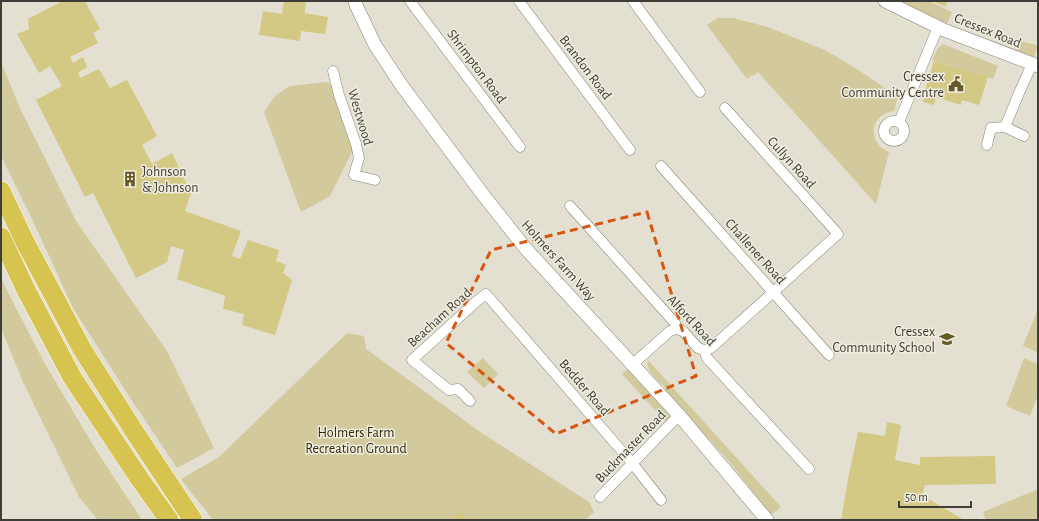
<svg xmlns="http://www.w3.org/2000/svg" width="1039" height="521" font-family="'Alegreya Sans',sans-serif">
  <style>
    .green { fill: #d2ca9c }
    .building { fill: #d4c885 }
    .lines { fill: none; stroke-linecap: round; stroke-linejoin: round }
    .minor-casing { stroke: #828072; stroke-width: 11 }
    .tertiary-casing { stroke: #828072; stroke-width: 14 }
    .motorway-casing { stroke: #fff; stroke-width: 20 }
    .minor { stroke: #fff; stroke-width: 10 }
    .tertiary { stroke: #fff; stroke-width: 13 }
    .motorway { stroke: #d7c34f; stroke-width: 19 }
    .marked { fill: none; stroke: #d75610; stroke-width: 3; stroke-dasharray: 8 5; stroke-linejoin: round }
    .labels { text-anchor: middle; stroke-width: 3; stroke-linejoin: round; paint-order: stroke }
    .street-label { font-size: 14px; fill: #3e3d37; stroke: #f0edde }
    .poi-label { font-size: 14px; fill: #3e3d37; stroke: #f0edde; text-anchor: end }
    .park-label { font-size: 14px; fill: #312b0d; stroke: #f0edde }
  </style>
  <rect width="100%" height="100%" fill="#e3e0d1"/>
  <g class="green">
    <path d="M 900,1 L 929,1 L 952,12 L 948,22 L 945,23 Z"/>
    <path d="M 718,18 L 733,18 L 768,27 L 827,51 L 860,71 L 898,97 L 894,111 C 870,114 866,142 889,152 L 876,204 L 758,72 L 753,76 L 752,75 L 747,79 L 707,25 Z"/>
    <path d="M 1020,41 L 1032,44 L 1038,46 L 1033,59 L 1016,53 Z"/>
    <path d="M 943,44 L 998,66 L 993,79 L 932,60 L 938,48 Z"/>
    <path d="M 1,62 L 20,108 L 76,221 L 167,351 L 214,448 L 177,468 L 127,393 L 73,308 L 33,221 L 2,158 Z"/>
    <path d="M 326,82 L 331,85 L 354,148 L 330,196 L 301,212 L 264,112 L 275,96 L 290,86 Z"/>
    <path d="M 1,279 L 45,364 L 96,450 L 142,520 L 98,520 L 79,497 L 23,382 L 1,328 Z"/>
    <path d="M 1038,309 L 1038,353 L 1023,346 Z"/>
    <path d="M 347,333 L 364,336 L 366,349 L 479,431 L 589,502 L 594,512 L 585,520 L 213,520 L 181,479 L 219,457 Z"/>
    <path d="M 483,358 L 498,374 L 484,388 L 467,372 Z"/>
    <path d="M 1024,358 L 1038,364 L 1038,395 L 1030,416 L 1006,406 Z"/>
    <path d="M 648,360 L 781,507 L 771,515 L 727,459 L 664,390 L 666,388 C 659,381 644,370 648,360 Z"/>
    <path d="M 627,369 L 632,375 L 634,374 L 669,414 L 669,419 L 667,423 L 622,374 Z"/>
    <path d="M 1038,489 L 1038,520 L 986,520 L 983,512 Z"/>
  </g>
  <g class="building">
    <path d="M 63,1 L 85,1 L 100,29 L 93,33 L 98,43 L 70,57 L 73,63 L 83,57 L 87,67 L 78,73 L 80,78 L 99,69 L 110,88 L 127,80 L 157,136 L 142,145 L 152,164 L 172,153 L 191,193 L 185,211 L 241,231 L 232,256 L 240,259 L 248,240 L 279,250 L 276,261 L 286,265 L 283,273 L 292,280 L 275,335 L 242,325 L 244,314 L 223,309 L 225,296 L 177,279 L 184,250 L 171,246 L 167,262 L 136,278 L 93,193 L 85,197 L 36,100 L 62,86 L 50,66 L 39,73 L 17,34 L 29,29 L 28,19 Z"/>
    <path d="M 284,1 L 306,1 L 305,13 L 328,17 L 325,34 L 301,31 L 300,41 L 259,35 L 263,11 L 282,14 Z"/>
    <path d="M 933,1 L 948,1 L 945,7 Z"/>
    <path d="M 934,61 L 988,77 L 979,105 L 962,100 L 961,105 L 936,97 L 934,105 L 923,102 L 926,91 L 925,90 Z"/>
    <path d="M 887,422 L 901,425 L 895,460 L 920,465 L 920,457 L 995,456 L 996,484 L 925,485 L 922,495 L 964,520 L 910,520 L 908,519 L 907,520 L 841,520 L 849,474 L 858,432 L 885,436 Z"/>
    <path d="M 459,511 L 469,520 L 452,520 Z"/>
  </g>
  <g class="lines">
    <g class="minor-casing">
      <g id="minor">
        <path d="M 410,1 L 520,147"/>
        <path d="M 519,1 L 630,150"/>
        <path d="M 633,1 L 700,92"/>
        <path d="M 333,71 L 339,95 L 356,144 L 359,158 L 354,175 L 375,180"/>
        <circle cx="894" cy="131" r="10"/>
        <path d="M 899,122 L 938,27"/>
        <path d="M 1005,127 L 1019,93 L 1032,64"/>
        <path d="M 987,145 L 991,128 L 1005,127 L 1024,136"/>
        <path d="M 661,166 L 829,355"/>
        <path d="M 570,206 L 675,323 L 677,329 L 683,331 L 698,348 L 704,350 L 707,358 L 809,469"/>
        <path d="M 704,350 L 711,348 L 838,234 L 725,108"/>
        <path d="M 633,364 L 670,331 L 677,329"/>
        <path d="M 470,401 L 458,389 L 449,390 L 412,360 L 477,301 L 486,294 L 633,464 L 661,500"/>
        <path d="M 600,497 L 679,415"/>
      </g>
    </g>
    <g class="tertiary-casing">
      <g id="tertiary">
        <path d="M 355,1 L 356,5 L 375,45 L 402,86 L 484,196 L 526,249 L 679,415 L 767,520"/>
        <path d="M 885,1 L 944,30 L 1038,66"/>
      </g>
    </g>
    <g class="motorway-casing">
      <g id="motorway">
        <path d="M 1,191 L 25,242 L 82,349 L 134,431 L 193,520"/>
        <path d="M 1,237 L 26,290 L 72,377 L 139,478 L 169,520"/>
      </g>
    </g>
    <use href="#minor" class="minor"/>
    <use href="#tertiary" class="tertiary"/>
    <use href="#motorway" class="motorway"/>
  </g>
  <path class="marked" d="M 647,212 L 696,376 L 556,434 L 446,343 L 491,250 Z"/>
  <defs>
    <g id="civic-bare" transform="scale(1.2)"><path d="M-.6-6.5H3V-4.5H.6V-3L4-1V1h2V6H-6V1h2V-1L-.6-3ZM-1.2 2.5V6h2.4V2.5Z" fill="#635a26" stroke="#f0edde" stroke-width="2.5" paint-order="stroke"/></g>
    <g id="building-bare" transform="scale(1.2)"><path d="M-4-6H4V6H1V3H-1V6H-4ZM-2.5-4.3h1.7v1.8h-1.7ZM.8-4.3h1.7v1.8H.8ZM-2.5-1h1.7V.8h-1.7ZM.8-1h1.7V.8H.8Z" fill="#635a26" stroke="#f0edde" stroke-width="2.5" paint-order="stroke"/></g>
    <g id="school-bare" transform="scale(1.2)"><path d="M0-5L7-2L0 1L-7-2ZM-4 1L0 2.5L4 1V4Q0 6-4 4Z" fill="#635a26" stroke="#f0edde" stroke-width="2.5" paint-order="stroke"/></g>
  </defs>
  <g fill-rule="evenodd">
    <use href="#civic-bare" x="956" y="84"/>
    <use href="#building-bare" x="130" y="179"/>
    <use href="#school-bare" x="947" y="339"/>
  </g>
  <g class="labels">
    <g class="street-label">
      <text transform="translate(988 30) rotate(22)" y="5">Cressex Road</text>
      <text transform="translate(477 66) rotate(53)" y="5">Shrimpton Road</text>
      <text transform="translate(586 67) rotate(53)" y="5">Brandon Road</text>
      <text transform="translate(361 117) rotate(73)" y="5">Westwood</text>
      <text transform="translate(792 162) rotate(48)" y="5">Cullyn Road</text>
      <text transform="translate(756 251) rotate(48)" y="5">Challener Road</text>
      <text transform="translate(559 260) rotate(48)" y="5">Holmers Farm Way</text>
      <text transform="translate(439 317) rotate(-42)" y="5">Beacham Road</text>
      <text transform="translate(692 320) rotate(47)" y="5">Alford Road</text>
      <text transform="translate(585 387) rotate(49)" y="5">Bedder Road</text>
      <text transform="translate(630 446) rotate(-46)" y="5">Buckmaster Road</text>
    </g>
    <g class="poi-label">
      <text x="944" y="81">Cressex<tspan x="944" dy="16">Community Centre</tspan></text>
      <text x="142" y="176" text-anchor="start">Johnson<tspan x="142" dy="16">&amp; Johnson</tspan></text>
      <text x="935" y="336">Cressex<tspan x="935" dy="16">Community School</tspan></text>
    </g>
    <g class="park-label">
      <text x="356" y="437">Holmers Farm<tspan x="356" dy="16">Recreation Ground</tspan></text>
    </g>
  </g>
  <rect width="1039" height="521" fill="none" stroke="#3e3d37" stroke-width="4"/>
  <path d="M899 501v6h72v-6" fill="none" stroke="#3e3d37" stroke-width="2"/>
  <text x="905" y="501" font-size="12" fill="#3e3d37" stroke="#f0edde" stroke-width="3" paint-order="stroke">50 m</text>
</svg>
